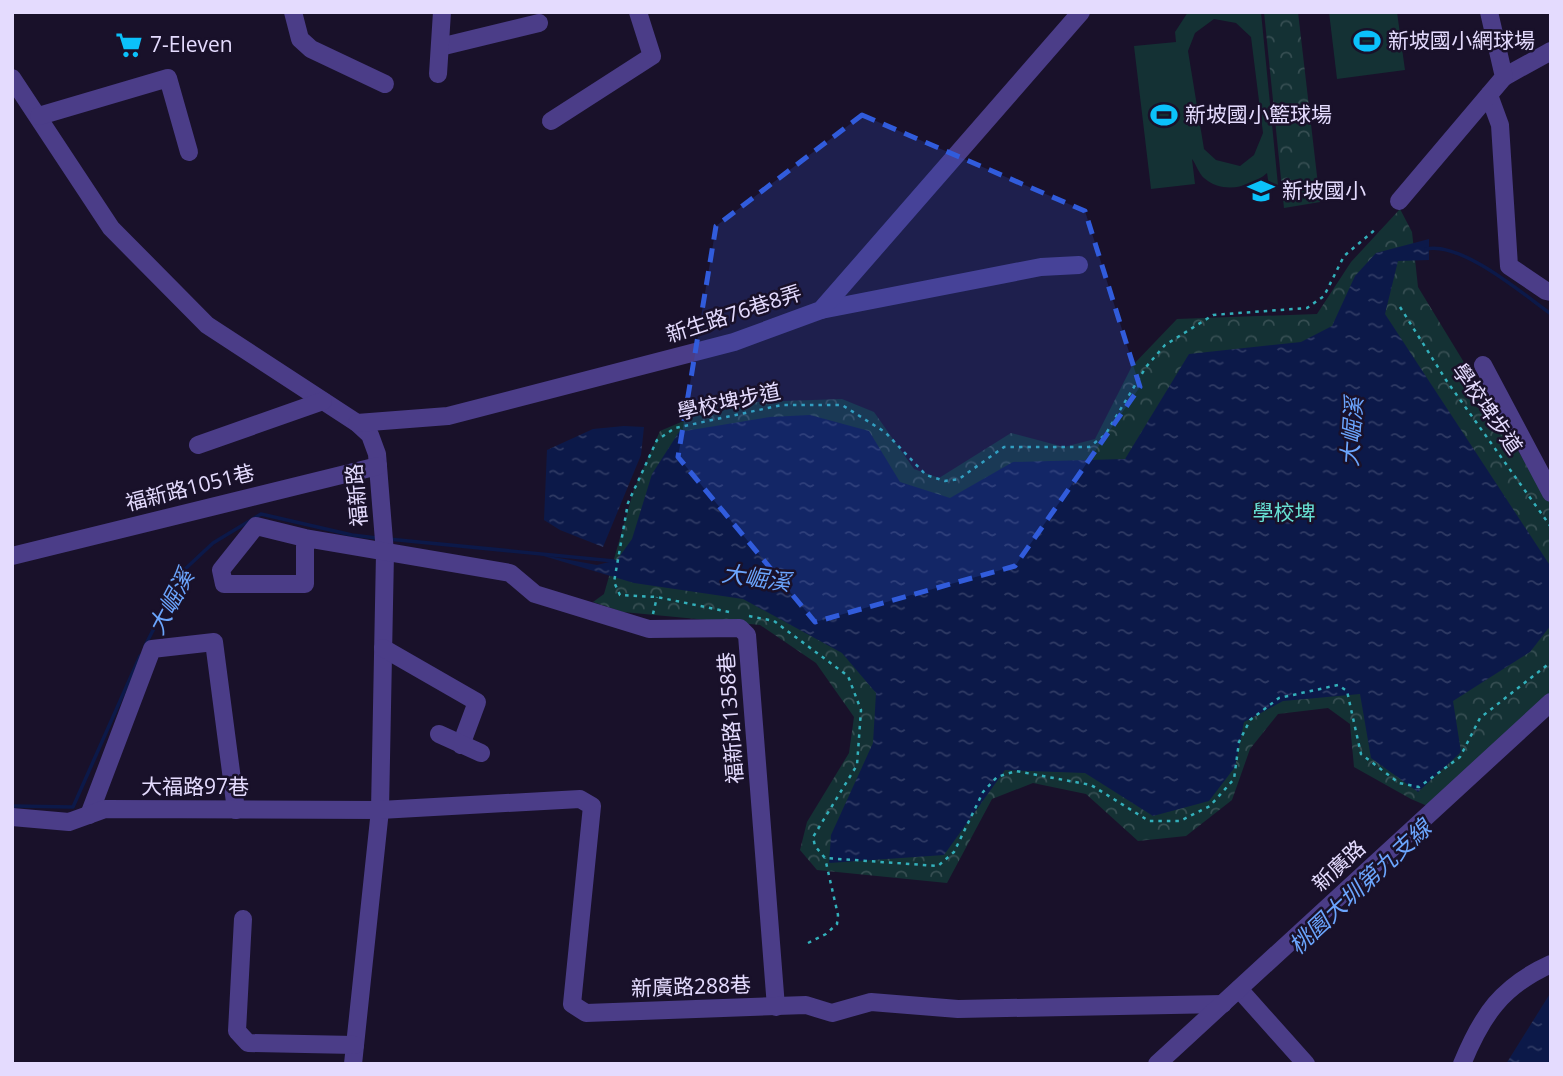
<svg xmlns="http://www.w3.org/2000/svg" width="1563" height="1076" font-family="'Open Sans','Noto Sans TC',sans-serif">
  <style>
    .park { fill: url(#park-crowns) }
    .pitch { fill: #143134; fill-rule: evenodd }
    .water { fill: url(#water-ripples) }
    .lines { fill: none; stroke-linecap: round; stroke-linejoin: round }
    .stream { stroke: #0c1949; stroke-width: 3.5 }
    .path { stroke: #33b0bb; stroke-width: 2.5; stroke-dasharray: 3.5 5; stroke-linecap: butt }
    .minor { stroke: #4b3d88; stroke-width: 18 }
    .marked { fill: #315cdc; fill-opacity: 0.2; stroke: #315cdc; stroke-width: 5; stroke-dasharray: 14 9; stroke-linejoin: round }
    .labels { text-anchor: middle; stroke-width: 5; stroke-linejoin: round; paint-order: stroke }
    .poi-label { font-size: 21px; fill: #e4dbfe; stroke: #19112a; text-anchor: start }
    .street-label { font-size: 21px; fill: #e4dbfe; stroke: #19112a }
    .park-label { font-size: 21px; fill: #67dfd2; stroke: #19112a }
    .water-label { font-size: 23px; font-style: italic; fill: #6ba5fd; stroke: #19112a }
  </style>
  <defs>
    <pattern id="park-crowns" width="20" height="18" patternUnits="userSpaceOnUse" patternTransform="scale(1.75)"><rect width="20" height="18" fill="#143134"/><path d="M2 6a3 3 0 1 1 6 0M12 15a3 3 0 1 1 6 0" fill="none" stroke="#364e52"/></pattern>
    <pattern id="water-ripples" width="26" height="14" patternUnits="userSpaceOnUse" patternTransform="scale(1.75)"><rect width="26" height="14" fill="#0c1949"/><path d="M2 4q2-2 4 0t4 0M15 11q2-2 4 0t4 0" fill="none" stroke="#2f3a64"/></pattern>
  </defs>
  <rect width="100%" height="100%" fill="#19112a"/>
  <g class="park">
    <path d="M 1264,12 L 1298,12 L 1320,202 L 1284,208 Z"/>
    <path d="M 1400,209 L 1412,232 L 1418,287 L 1551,505 L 1551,692 L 1432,808 L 1411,799 L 1354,767 L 1350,724 L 1328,708 L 1278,714 L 1250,749 L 1232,800 L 1186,836 L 1138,841 L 1086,794 L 1033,783 L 992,799 L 947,883 L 817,870 L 800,850 L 807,822 L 849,753 L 854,717 L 816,663 L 760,625 L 623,612 L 593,602 L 604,594 L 634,489 L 660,431 L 726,403 L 842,399 L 874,412 L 914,469 L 939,478 L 1011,433 L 1064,447 L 1095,439 L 1132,366 L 1177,319 L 1317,314 L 1351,262 Z"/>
  </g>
  <g class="pitch">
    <path d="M 1188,12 L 1261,12 L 1278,185 L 1269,186 L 1267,173 C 1250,188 1222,194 1204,178 C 1199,174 1196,164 1192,159 L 1195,184 L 1151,189 L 1134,46 L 1176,42 L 1175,32 ZM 1214,19 L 1236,23 L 1251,37 L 1263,133 L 1254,155 L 1240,166 L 1216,160 L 1204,149 L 1188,51 L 1195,33 Z"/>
    <path d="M 1329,12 L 1397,12 L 1405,70 L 1337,79 Z"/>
  </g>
  <g class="water">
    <path d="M 1429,239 L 1429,260 L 1398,261 L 1385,314 L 1551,567 L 1551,625 L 1530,652 L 1453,701 L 1461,752 L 1418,792 L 1371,758 L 1360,694 L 1283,701 L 1244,722 L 1235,767 L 1209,801 L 1153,816 L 1085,773 L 1005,770 L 944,855 L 829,863 L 831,835 L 873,743 L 876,693 L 842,653 L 743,599 L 634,583 L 537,554 L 597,565 L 617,560 L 632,539 L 652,474 L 679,432 L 770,417 L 810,415 L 869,431 L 900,482 L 950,498 L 1013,462 L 1125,459 L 1189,354 L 1301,342 L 1332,326 L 1355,276 L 1376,253 Z"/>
    <path d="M 624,426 L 644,427 L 641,455 L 603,547 L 560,530 L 544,520 L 547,450 L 593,429 Z"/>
    <path d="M 1551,992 L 1551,1064 L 1506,1064 Z"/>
  </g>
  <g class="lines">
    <g class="stream">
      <path d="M 1426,249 C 1461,241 1523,294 1551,314"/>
      <path d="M 388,539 L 614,561"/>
      <path d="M 145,646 L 183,571 L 213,543 L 261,514 L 352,535 L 377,538"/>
      <path d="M 12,806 L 73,807 L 140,656"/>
    </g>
    <g class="path">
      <path d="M 1400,307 L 1446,380 L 1551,527"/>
      <path d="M 729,612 L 657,597 L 620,595 L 614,582 L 628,503 L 657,440 L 675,428 L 782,405 L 842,405 L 885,432 L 926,475 L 945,481 L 959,479 L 1004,447 L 1089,447 L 1105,435 L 1146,367 L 1165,345 L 1213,315 L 1307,308 L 1324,296 L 1344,256 L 1377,228"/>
      <path d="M 653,614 L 657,597"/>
      <path d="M 749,616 L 774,621 L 848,676 L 861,710 L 857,765 L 813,837 L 815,846 L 825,858 L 938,866 L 954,852 L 983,792 L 997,777 L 1016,771 L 1091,785 L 1149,821 L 1180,821 L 1210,806 L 1234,779 L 1239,742 L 1250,720 L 1279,698 L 1338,685 L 1347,691 L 1361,754 L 1399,783 L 1419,787 L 1460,757 L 1480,718 L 1551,662"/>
      <path d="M 808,943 L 826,934 L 837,924 L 838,915 L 825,858"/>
    </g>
    <g class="minor">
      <path d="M 293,12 L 300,39 L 311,49 L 385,84"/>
      <path d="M 440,47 L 539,23"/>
      <path d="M 438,74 L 442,12"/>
      <path d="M 1504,77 L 1551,51"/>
      <path d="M 12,78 L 111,228 L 207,325 L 357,423 L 370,435 L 377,454 L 385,553 L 380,810 L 353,1064"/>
      <path d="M 1489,95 L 1500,125 L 1509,266 L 1546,291 L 1551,292"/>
      <path d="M 39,116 L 168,78 L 189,152"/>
      <path d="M 551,121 L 652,56 L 638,12"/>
      <path d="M 1399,201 L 1504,77 L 1489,12"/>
      <path d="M 821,310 L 1041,267 L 1079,265"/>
      <path d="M 1483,365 L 1551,493"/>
      <path d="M 357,423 L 448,416 L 734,342 L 821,310 L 1081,12"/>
      <path d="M 198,445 L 323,401"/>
      <path d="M 305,538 L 305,584 L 224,584 L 221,570 L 256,526 L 305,538 L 510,573 L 535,594 L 649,629 L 740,628 L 747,635 L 776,1007"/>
      <path d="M 12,556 L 378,466"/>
      <path d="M 383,648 L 477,702 L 461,745"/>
      <path d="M 439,734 L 481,753"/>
      <path d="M 89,815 L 152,649 L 214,642 L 236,810"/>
      <path d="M 12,817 L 69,822 L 105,809 L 380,810 L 580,799 L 592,806 L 572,1004 L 586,1013 L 806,1005 L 832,1013 L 871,1002 L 958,1009 L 1223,1004"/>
      <path d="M 243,919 L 237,1031 L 248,1043 L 355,1045"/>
      <path d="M 1239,989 L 1306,1064"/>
      <path d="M 1157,1064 L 1551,702"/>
      <path d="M 1462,1064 C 1482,1015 1502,986 1551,964"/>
    </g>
  </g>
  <path class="marked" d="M 862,115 L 1085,211 L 1140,387 L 1015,566 L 815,622 L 678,457 L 716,226 Z"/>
  <defs>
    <g id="stadium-bare" transform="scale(2.1)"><path d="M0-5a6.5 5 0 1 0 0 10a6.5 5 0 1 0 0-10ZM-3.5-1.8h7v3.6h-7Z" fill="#0bc1fb" stroke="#19112a" stroke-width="2.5" paint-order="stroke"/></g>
    <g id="supermarket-bare" transform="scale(2.1)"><path d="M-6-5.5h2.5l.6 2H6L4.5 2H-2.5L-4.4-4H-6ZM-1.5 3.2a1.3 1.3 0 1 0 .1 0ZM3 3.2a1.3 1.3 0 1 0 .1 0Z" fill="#0bc1fb" stroke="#19112a" stroke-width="2.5" paint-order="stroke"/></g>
    <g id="school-bare" transform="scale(2.1)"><path d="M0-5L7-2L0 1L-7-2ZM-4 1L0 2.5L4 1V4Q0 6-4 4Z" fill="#0bc1fb" stroke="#19112a" stroke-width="2.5" paint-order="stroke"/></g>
  </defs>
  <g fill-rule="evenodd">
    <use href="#stadium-bare" x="1367" y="41"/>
    <use href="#supermarket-bare" x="129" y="45"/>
    <use href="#stadium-bare" x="1164" y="115"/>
    <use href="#school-bare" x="1261" y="191"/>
  </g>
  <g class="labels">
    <g class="poi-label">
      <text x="1388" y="48">新坡國小網球場</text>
      <text x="150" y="52">7-Eleven</text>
      <text x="1185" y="122">新坡國小籃球場</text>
      <text x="1282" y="198">新坡國小</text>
    </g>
    <g class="street-label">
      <text transform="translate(734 314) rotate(-18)" y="7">新生路76巷8弄</text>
      <text transform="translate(729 402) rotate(-12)" y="7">學校埤步道</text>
      <text transform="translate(1487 409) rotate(55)" y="7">學校埤步道</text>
      <text transform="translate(190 488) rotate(-14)" y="7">福新路1051巷</text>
      <text transform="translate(357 495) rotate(-95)" y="7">福新路</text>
      <text transform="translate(731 718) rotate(-94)" y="7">福新路1358巷</text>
      <text x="195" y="794">大福路97巷</text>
      <text transform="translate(1339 866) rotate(-43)" y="7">新廣路</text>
      <text transform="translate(691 987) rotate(-2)" y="7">新廣路288巷</text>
    </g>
    <g class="park-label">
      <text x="1284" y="520">學校埤</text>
    </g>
    <g class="water-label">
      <text transform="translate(1352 432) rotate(-86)" y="8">大崛溪</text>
      <text transform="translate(756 578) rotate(8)" y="8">大崛溪</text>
      <text transform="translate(171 602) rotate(-62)" y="8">大崛溪</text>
      <text transform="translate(1360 887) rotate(-43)" y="8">桃園大圳第九支線</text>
    </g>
  </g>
  <rect width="1563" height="1076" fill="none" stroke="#e4dbfe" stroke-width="28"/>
</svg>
